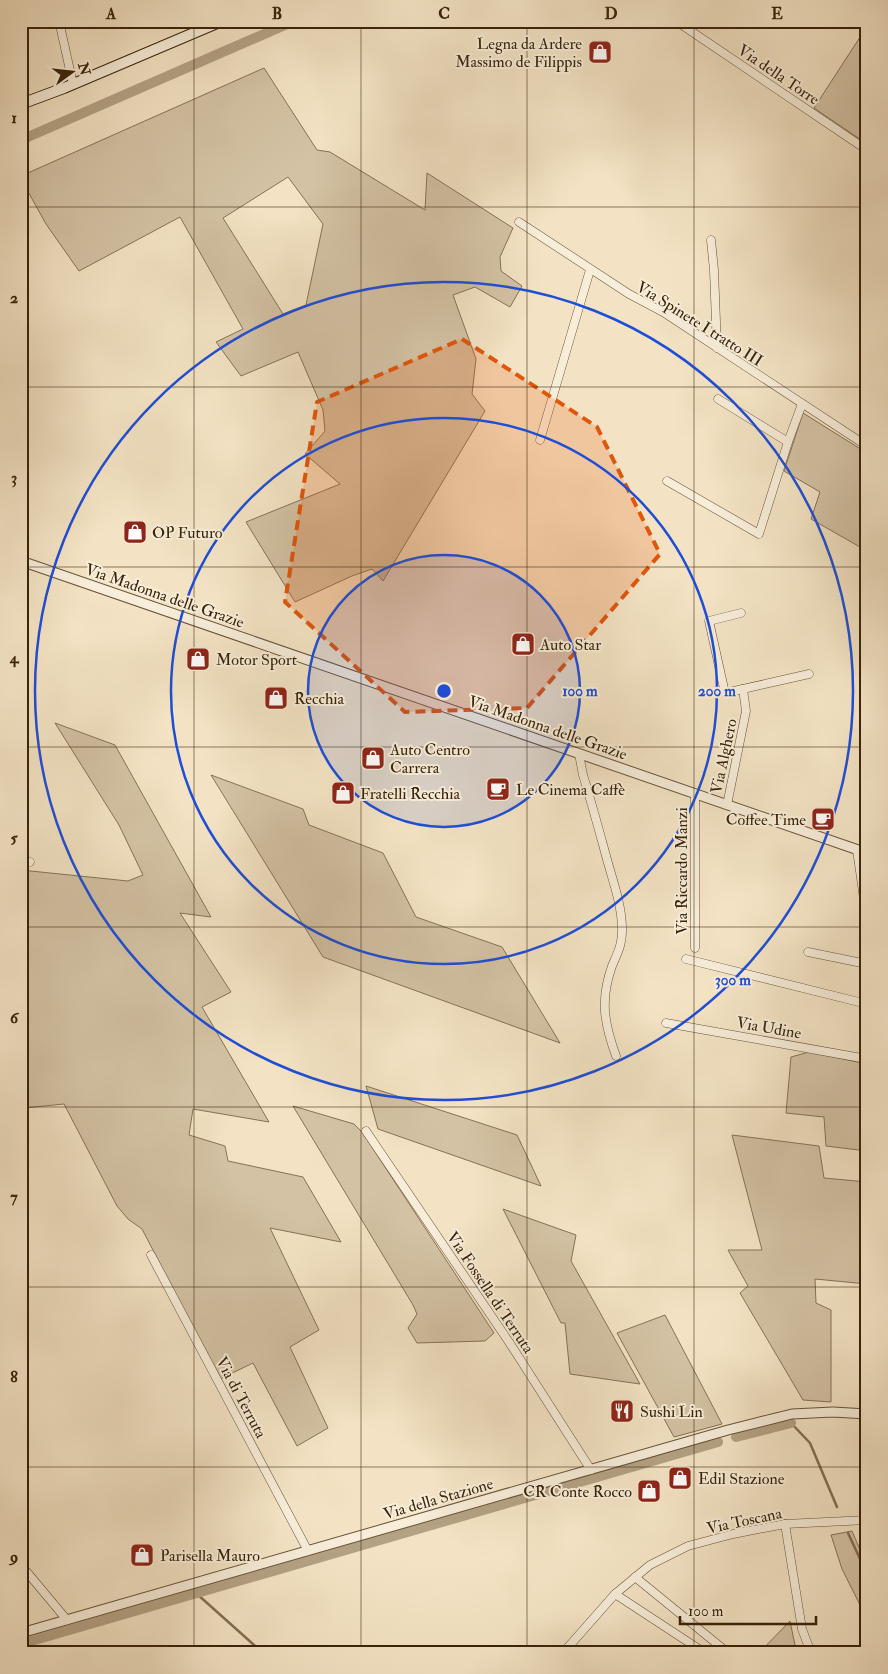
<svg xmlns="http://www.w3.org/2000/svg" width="888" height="1674" font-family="'IM FELL Double Pica',serif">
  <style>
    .green { fill: #d3c2a4; stroke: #867256; fill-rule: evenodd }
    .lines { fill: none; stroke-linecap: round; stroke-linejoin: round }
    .stream { stroke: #836f53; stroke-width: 2.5 }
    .canal { stroke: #b4a284; stroke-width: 10 }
    .minor-casing { stroke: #685338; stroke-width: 9 }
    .tertiary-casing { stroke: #685338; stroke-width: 11 }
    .secondary-casing { stroke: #392309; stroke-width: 12 }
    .minor { stroke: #f7edd9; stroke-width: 8 }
    .tertiary { stroke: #f7edd9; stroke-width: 9 }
    .secondary { stroke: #f7edd9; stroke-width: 10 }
    .marked { fill: #df560c; fill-opacity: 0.2; stroke: #df560c; stroke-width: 4; stroke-dasharray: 10 6; stroke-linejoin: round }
    .grid { fill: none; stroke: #392309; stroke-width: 1; stroke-opacity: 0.55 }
    .ring { fill: none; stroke: #1d4ed8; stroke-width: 2.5 }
    .labels { text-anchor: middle; stroke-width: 4; stroke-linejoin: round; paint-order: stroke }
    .poi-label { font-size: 16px; fill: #392309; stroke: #f7edd9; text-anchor: start }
    .street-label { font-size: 16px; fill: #392309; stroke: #f7edd9 }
    .centre { fill: #1d4ed8; stroke: #f7edd9; stroke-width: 2.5 }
    .ring-label { font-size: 15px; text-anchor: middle; font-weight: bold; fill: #1d4ed8; stroke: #f7edd9; stroke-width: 4; stroke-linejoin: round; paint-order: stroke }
    .neatline { fill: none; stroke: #392309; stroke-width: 2 }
    .grid-label { font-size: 16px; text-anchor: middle; font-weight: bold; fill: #392309 }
  </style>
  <rect width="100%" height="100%" fill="#f3e3c4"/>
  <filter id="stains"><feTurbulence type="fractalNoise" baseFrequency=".004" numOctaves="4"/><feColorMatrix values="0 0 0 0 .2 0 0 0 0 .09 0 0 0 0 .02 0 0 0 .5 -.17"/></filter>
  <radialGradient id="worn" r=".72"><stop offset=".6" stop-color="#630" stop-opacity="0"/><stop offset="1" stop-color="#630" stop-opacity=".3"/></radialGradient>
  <g class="green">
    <path d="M 864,31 L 867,32 L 867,144 L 814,108 Z"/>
    <path d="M 264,68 L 317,150 L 330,152 L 425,210 L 427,173 L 513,228 L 500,257 L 501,271 L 522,286 L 510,307 L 475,287 L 453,295 L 476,359 L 472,394 L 485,411 L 383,581 L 372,569 L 352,576 L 295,602 L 246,522 L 340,484 L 305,454 L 325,431 L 323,410 L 298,352 L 241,376 L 216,342 L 243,329 L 180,217 L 79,271 L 46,224 L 21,179 L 21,176 ZM 288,177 L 323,224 L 306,305 L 283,314 L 223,218 Z"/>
    <path d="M 803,413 L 867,453 L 867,551 L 811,519 L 820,492 L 784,471 Z"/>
    <path d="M 55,723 L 115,745 L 211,917 L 180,913 L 231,992 L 202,1007 L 269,1122 L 193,1109 L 189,1135 L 225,1146 L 228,1161 L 303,1177 L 341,1242 L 270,1228 L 319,1330 L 290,1347 L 328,1428 L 297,1446 L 253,1363 L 220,1379 L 142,1229 L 128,1219 L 117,1206 L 64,1104 L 25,1108 L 21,1101 L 21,870 L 128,881 L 143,875 L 119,825 Z"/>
    <path d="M 211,775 L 303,809 L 309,825 L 383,853 L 416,917 L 502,947 L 560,1043 L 323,957 Z"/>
    <path d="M 809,1052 L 867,1064 L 867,1151 L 826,1146 L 824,1117 L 786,1113 L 791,1057 Z"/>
    <path d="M 366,1086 L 517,1135 L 541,1186 L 378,1129 Z"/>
    <path d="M 293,1106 L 354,1124 L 362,1132 L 494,1333 L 485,1341 L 417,1343 L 408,1328 L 417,1314 L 413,1305 Z"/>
    <path d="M 732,1135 L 819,1146 L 824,1178 L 867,1182 L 867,1284 L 815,1279 L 816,1303 L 831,1310 L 831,1402 L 803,1400 L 740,1293 L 748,1286 L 728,1250 L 762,1250 Z"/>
    <path d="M 503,1209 L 576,1235 L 571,1261 L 640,1384 L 570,1374 L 565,1323 L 561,1323 Z"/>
    <path d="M 665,1315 L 722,1424 L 674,1437 L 617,1333 Z"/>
    <path d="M 852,1531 L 867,1566 L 867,1619 L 842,1569 L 831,1535 Z"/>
    <path d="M 790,1621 L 795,1645 L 799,1653 L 759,1653 Z"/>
  </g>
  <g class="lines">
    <g class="stream">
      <path d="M 791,1423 L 810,1443 L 837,1507"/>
      <path d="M 848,1533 L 867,1574"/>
      <path d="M 197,1594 L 263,1653"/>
    </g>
    <g class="canal">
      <path d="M 21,140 L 294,21"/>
      <path d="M 736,1437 L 791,1423"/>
      <path d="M 21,1644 L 718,1442"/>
    </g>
    <g class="minor-casing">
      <g id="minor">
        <path d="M 59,21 L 73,84"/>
        <path d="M 676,21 L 867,150"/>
        <path d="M 519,222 L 629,294 L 663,312 L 867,446"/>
        <path d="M 711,240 L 714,270 L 717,348"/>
        <path d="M 718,399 L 788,442"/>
        <path d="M 540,440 L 590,270"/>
        <path d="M 667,481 L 759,534 L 788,442 L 802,404"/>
        <path d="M 741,613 L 709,621 L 725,693 L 743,689"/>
        <path d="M 579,754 L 583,775 C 592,804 600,834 608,863 C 614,884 621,904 622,926 C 623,943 618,952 612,966 C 600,1000 604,1023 616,1056"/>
        <path d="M 727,805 L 746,711 L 743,689 L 809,674"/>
        <path d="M 857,850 L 867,920"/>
        <path d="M 21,858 L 30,862"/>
        <path d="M 695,948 L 695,794"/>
        <path d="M 808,952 L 867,964"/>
        <path d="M 686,959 L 867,1004"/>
        <path d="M 666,1023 L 867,1059"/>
        <path d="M 366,1131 L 509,1342 L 591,1470"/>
        <path d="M 151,1255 L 308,1551"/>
        <path d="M 785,1524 L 802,1629 L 811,1653"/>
        <path d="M 21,1565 L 67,1620"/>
        <path d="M 635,1577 L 727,1652 L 726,1653"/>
        <path d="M 615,1594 L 705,1653"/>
        <path d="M 563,1653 L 615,1594 L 650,1565 L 688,1546 L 733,1534 L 785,1524 L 867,1520"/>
      </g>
    </g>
    <g class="tertiary-casing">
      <g id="tertiary">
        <path d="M 21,561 L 867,853"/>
        <path d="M 21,1633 L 728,1430 L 792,1414 L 833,1412 L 867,1414"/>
      </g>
    </g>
    <g class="secondary-casing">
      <path id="secondary" d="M 21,104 L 64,88 L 222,21"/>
    </g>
    <use href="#minor" class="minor"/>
    <use href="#tertiary" class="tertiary"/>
    <use href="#secondary" class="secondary"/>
  </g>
  <path class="marked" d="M 462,339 L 597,427 L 660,554 L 527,708 L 405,712 L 285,602 L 317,402 Z"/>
  <path class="grid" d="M 194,21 L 194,1653M 361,21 L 361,1653M 527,21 L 527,1653M 694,21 L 694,1653M 21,207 L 867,207M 21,387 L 867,387M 21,567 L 867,567M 21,747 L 867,747M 21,927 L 867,927M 21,1107 L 867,1107M 21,1287 L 867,1287M 21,1467 L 867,1467"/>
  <circle cx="444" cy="691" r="136" fill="#1d4ed8" fill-opacity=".12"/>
  <g class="ring">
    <circle cx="444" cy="691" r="136"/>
    <circle cx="444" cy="691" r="273"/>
    <circle cx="444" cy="691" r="409"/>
  </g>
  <defs>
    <g id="shop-square" transform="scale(1.25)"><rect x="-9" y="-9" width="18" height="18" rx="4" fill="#8f2418" stroke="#f7edd9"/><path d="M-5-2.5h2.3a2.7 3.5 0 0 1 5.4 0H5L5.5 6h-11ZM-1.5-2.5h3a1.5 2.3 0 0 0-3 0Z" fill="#fff"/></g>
    <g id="cafe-square" transform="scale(1.25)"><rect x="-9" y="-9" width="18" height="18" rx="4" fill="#8f2418" stroke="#f7edd9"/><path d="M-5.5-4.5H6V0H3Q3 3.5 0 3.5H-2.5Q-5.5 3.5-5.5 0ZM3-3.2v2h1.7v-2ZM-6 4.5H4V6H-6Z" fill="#fff"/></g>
    <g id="restaurant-square" transform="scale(1.25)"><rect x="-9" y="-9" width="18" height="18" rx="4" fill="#8f2418" stroke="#f7edd9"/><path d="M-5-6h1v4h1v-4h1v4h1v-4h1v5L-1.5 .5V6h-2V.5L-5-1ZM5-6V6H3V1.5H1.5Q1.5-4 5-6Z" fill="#fff"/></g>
  </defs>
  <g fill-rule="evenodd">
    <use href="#shop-square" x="600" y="52"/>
    <use href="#shop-square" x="135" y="532"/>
    <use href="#shop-square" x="523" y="644"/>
    <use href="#shop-square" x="198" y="659"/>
    <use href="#shop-square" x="276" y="698"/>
    <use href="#shop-square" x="373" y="758"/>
    <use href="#cafe-square" x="498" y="789"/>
    <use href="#shop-square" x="343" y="793"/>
    <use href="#cafe-square" x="823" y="819"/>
    <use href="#restaurant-square" x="622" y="1411"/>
    <use href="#shop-square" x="680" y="1478"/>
    <use href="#shop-square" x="649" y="1491"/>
    <use href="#shop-square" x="142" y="1555"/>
  </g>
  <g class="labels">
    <g class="poi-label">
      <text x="582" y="49" text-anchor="end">Legna da Ardere<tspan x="582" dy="18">Massimo de Filippis</tspan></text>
      <text x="152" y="538">OP Futuro</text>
      <text x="540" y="650">Auto Star</text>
      <text x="216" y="665">Motor Sport</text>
      <text x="294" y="704">Recchia</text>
      <text x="390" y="755">Auto Centro<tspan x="390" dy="18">Carrera</tspan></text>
      <text x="516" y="795">Le Cinema Caffè</text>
      <text x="360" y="799">Fratelli Recchia</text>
      <text x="806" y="825" text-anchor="end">Coffee Time</text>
      <text x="640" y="1417">Sushi Lin</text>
      <text x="698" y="1484">Edil Stazione</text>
      <text x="632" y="1497" text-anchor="end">CR Conte Rocco</text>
      <text x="160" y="1561">Parisella Mauro</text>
    </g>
    <g class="street-label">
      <text transform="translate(779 74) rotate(34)" y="6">Via della Torre</text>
      <text transform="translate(700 323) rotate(32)" y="6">Via Spinete I tratto III</text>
      <text transform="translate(165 595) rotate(19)" y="6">Via Madonna delle Grazie</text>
      <text transform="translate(548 727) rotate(19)" y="6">Via Madonna delle Grazie</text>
      <text transform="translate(723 756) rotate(-78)" y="6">Via Alghero</text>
      <text transform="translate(681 871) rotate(-90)" y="6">Via Riccardo Manzi</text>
      <text transform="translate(769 1027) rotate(10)" y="6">Via Udine</text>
      <text transform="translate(491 1292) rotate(56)" y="6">Via Fossella di Terruta</text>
      <text transform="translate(242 1397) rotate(62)" y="6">Via di Terruta</text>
      <text transform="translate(438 1498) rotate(-16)" y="6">Via della Stazione</text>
      <text transform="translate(744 1520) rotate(-12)" y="6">Via Toscana</text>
    </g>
  </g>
  <circle cx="444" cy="691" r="8" class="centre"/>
  <g class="ring-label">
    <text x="580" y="696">100 m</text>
    <text x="717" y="696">200 m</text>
    <text x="733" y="985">300 m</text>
  </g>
  <rect width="888" height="1674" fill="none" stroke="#f3e3c4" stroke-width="55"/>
  <g transform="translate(72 72) rotate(75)" stroke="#f7edd9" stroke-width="4" paint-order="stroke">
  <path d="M0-4L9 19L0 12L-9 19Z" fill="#392309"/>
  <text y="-8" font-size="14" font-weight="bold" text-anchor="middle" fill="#392309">N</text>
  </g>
  <path d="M680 1616v8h136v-8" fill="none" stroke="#392309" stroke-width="2.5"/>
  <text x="688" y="1616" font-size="15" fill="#392309" stroke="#f7edd9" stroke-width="4" paint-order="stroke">100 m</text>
  <rect x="28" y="28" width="832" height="1618" class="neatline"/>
  <g class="grid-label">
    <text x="111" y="19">A</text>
    <text x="277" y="19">B</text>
    <text x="444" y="19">C</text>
    <text x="611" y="19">D</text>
    <text x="777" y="19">E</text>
    <text x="14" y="123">1</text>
    <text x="14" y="303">2</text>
    <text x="14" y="483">3</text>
    <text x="14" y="663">4</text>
    <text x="14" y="843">5</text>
    <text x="14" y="1023">6</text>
    <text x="14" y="1202">7</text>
    <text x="14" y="1382">8</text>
    <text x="14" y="1562">9</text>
  </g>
  <rect width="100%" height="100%" filter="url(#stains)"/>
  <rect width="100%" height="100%" fill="url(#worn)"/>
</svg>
